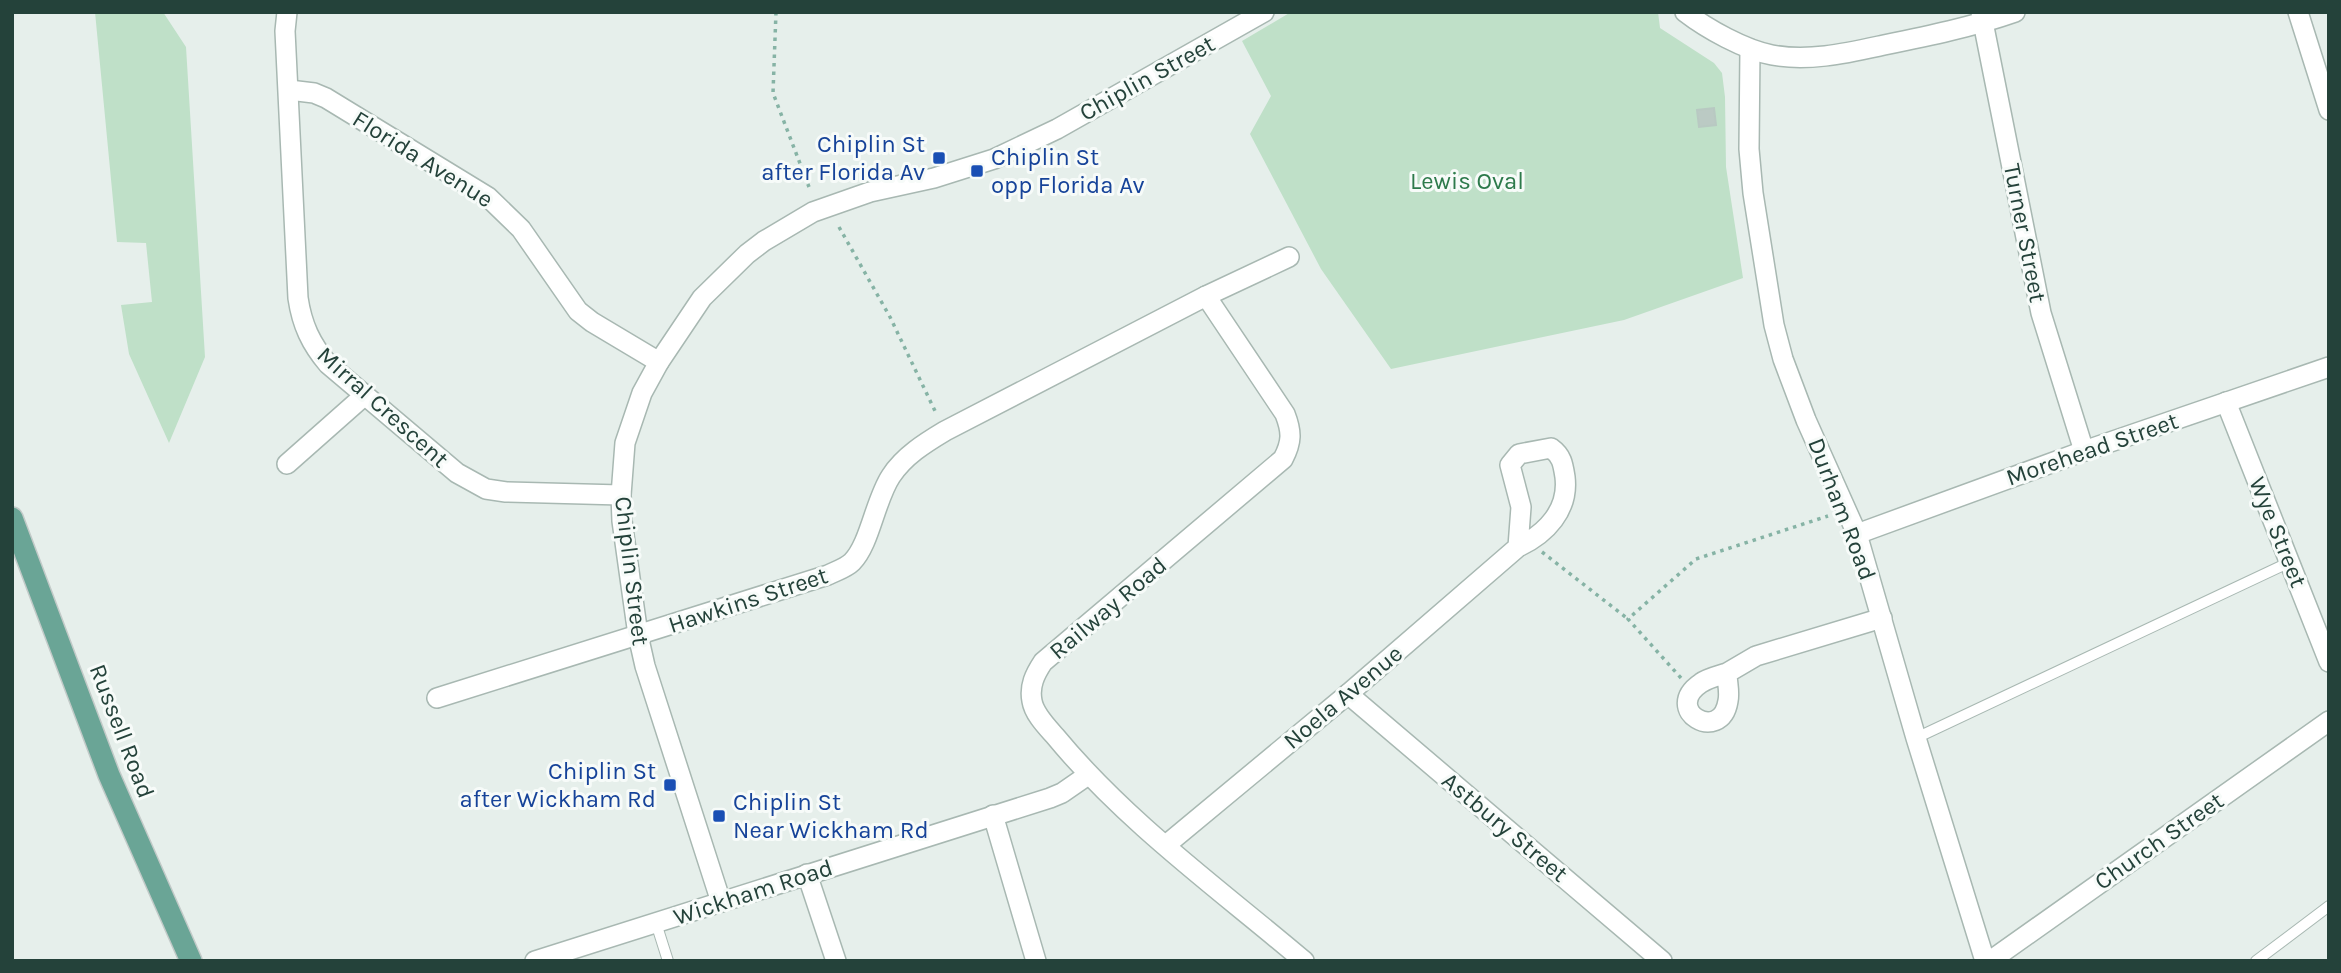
<svg xmlns="http://www.w3.org/2000/svg" width="2341" height="973" font-family="Karla,sans-serif">
  <style>
    .green { fill: #bfe0c8 }
    .building { fill: #bbcac4; stroke: #b8c9c2; stroke-width: 2 }
    .lines { fill: none; stroke-linecap: round; stroke-linejoin: round }
    .service-casing { stroke: #a8b8b2; stroke-width: 12 }
    .minor-casing { stroke: #a8b8b2; stroke-width: 22 }
    .primary-casing { stroke: #c2cac8; stroke-width: 24 }
    .path { stroke: #86b3a5; stroke-width: 3.5; stroke-dasharray: 3.5 5; stroke-linecap: butt }
    .service { stroke: #fff; stroke-width: 10 }
    .minor { stroke: #fff; stroke-width: 19 }
    .primary { stroke: #6aa596; stroke-width: 21 }
    .transit-dot { fill: #1a4fb4; stroke: #f7fbf9; stroke-width: 2.5 }
    .labels { text-anchor: middle; stroke-width: 6; stroke-linejoin: round; paint-order: stroke }
    .street-label { font-size: 24px; fill: #24423a; stroke: #f7fbf9 }
    .transit-label { font-size: 24px; fill: #164399; stroke: #f7fbf9; text-anchor: end }
    .park-label { font-size: 24px; fill: #2d7a4b; stroke: #f7fbf9 }
  </style>
  <rect width="100%" height="100%" fill="#e6efeb"/>
  <g class="green">
    <path d="M 95,12 L 163,12 L 186,47 L 205,357 L 169,443 L 129,354 L 121,305 L 152,302 L 146,243 L 117,242 Z"/>
    <path d="M 1291,12 L 1658,12 L 1660,28 L 1714,63 L 1722,73 L 1725,97 L 1726,167 L 1743,278 L 1624,320 L 1391,369 L 1321,269 L 1250,134 L 1271,96 L 1242,41 Z"/>
  </g>
  <path class="building" d="M 1714,108 L 1716,125 L 1699,127 L 1697,110 Z"/>
  <g class="lines">
    <g class="service-casing">
      <g id="service">
        <path d="M 1916,738 L 2290,562"/>
        <path d="M 656,923 L 668,961"/>
        <path d="M 2256,961 L 2329,906"/>
      </g>
    </g>
    <g class="minor-casing">
      <g id="minor">
        <path d="M 287,12 L 285,31 L 298,298 C 302,325 311,344 328,364 L 457,473 L 486,489 L 506,492 L 621,495"/>
        <path d="M 1685,12 C 1707,29 1745,50 1772,55 C 1809,62 1847,53 1884,45 C 1928,36 1972,27 2015,12"/>
        <path d="M 1981,12 L 2041,313 L 2084,451"/>
        <path d="M 2298,12 L 2329,110"/>
        <path d="M 1750,49 L 1749,149 L 1753,193 L 1774,325 L 1783,359 L 1806,420 L 1857,534 L 1916,738 L 1985,961"/>
        <path d="M 289,90 L 314,93 L 326,98 L 488,197 L 521,229 L 578,311 L 592,322 L 659,362"/>
        <path d="M 1206,296 L 1285,414 C 1292,432 1292,442 1283,459 L 1043,662 C 1035,674 1029,686 1032,701 C 1034,714 1047,727 1055,736 C 1126,822 1219,889 1304,961"/>
        <path d="M 2226,402 L 2329,662"/>
        <path d="M 287,464 L 365,395"/>
        <path d="M 1857,534 L 2084,451 L 2329,367"/>
        <path d="M 1727,673 C 1718,676 1708,678 1701,683 C 1661,710 1721,745 1728,701 C 1730,692 1727,682 1727,673 L 1756,656 L 1882,618"/>
        <path d="M 1348,694 L 1662,961"/>
        <path d="M 437,698 L 828,575 C 836,571 846,568 852,562 C 870,544 875,500 891,476 C 904,456 925,443 945,431 L 1206,296 L 1289,257"/>
        <path d="M 993,815 L 1036,961"/>
        <path d="M 1166,845 L 1348,694 L 1518,547 C 1546,534 1569,510 1565,477 C 1563,464 1562,456 1551,448 L 1519,454 L 1510,465 L 1521,507 L 1518,547"/>
        <path d="M 807,874 L 836,961"/>
        <path d="M 721,902 L 645,666 L 638,635 L 622,521 L 621,495 L 625,443 L 642,393 L 659,362 L 702,298 L 747,254 L 764,241 L 813,212 L 870,192 L 934,178 L 994,159 L 1057,129 L 1264,12"/>
        <path d="M 535,961 L 1050,798 L 1062,793 L 1088,775"/>
        <path d="M 1990,961 L 2329,721"/>
      </g>
    </g>
    <g class="primary-casing">
      <path id="primary" d="M 12,518 L 109,775 L 191,961"/>
    </g>
    <g class="path">
      <path d="M 776,12 L 773,93 L 809,187"/>
      <path d="M 839,227 L 890,317 L 936,413"/>
      <path d="M 1542,552 L 1628,619"/>
      <path d="M 1681,678 L 1628,619 L 1696,559 L 1828,516"/>
    </g>
    <use href="#service" class="service"/>
    <use href="#minor" class="minor"/>
    <use href="#primary" class="primary"/>
  </g>
  <g class="transit-dot">
    <rect x="932" y="151" width="14" height="14" rx="3.5"/>
    <rect x="970" y="164" width="14" height="14" rx="3.5"/>
    <rect x="663" y="778" width="14" height="14" rx="3.5"/>
    <rect x="712" y="809" width="14" height="14" rx="3.5"/>
  </g>
  <g class="labels">
    <g class="street-label">
      <text transform="translate(1147 78) rotate(-29)" y="8">Chiplin Street</text>
      <text transform="translate(423 159) rotate(32)" y="8">Florida Avenue</text>
      <text transform="translate(2025 233) rotate(79)" y="8">Turner Street</text>
      <text transform="translate(383 407) rotate(42)" y="8">Mirral Crescent</text>
      <text transform="translate(2092 449) rotate(-19)" y="8">Morehead Street</text>
      <text transform="translate(1842 509) rotate(69)" y="8">Durham Road</text>
      <text transform="translate(2278 532) rotate(68)" y="8">Wye Street</text>
      <text transform="translate(632 571) rotate(83)" y="8">Chiplin Street</text>
      <text transform="translate(748 600) rotate(-18)" y="8">Hawkins Street</text>
      <text transform="translate(1108 608) rotate(-40)" y="8">Railway Road</text>
      <text transform="translate(1343 697) rotate(-40)" y="8">Noela Avenue</text>
      <text transform="translate(122 731) rotate(69)" y="8">Russell Road</text>
      <text transform="translate(1505 827) rotate(40)" y="8">Astbury Street</text>
      <text transform="translate(2159 841) rotate(-35)" y="8">Church Street</text>
      <text transform="translate(753 892) rotate(-18)" y="8">Wickham Road</text>
    </g>
    <g class="transit-label">
      <text x="925" y="152">Chiplin St<tspan x="925" dy="28">after Florida Av</tspan></text>
      <text x="991" y="165" text-anchor="start">Chiplin St<tspan x="991" dy="28">opp Florida Av</tspan></text>
      <text x="656" y="779">Chiplin St<tspan x="656" dy="28">after Wickham Rd</tspan></text>
      <text x="733" y="810" text-anchor="start">Chiplin St<tspan x="733" dy="28">Near Wickham Rd</tspan></text>
    </g>
    <g class="park-label">
      <text x="1467" y="189">Lewis Oval</text>
    </g>
  </g>
  <rect width="2341" height="973" fill="none" stroke="#24423a" stroke-width="28"/>
</svg>
